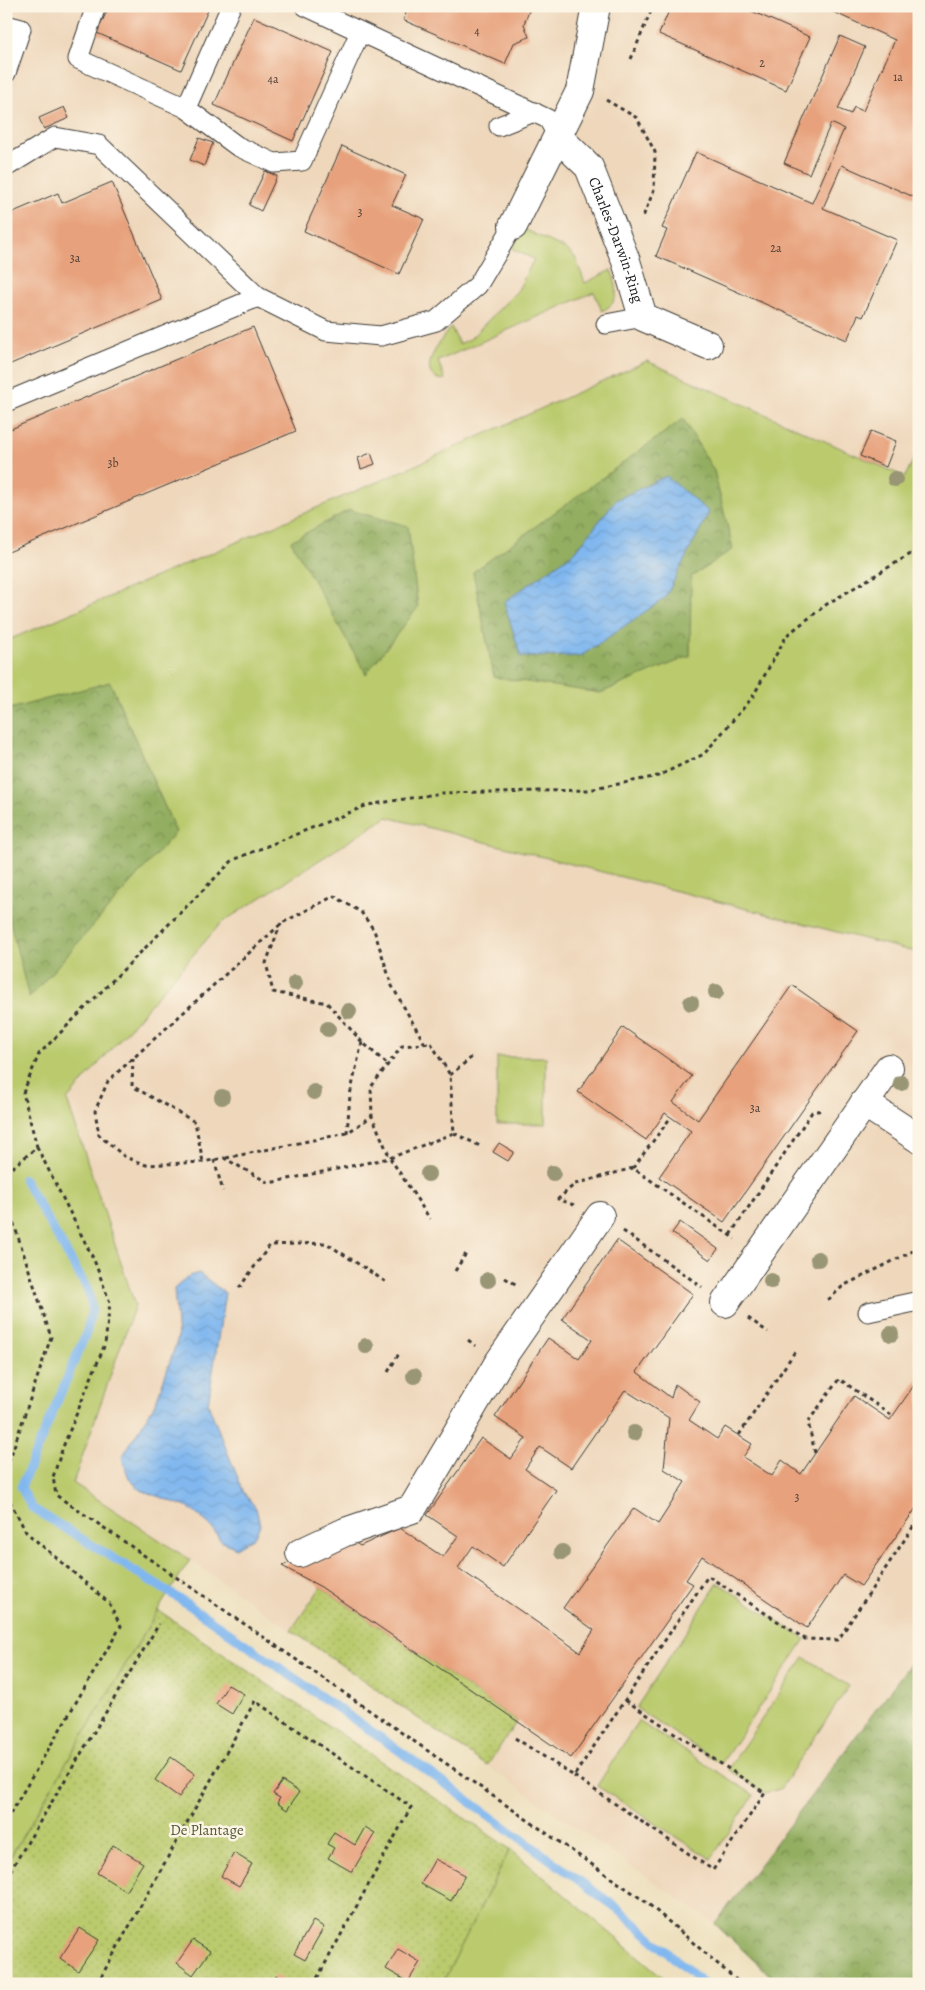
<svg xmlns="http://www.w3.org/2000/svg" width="925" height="1990" font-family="Alegreya,serif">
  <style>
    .built { fill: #eed7bb }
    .grass { fill: #baca6d; stroke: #6b7344 }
    .forest { fill: url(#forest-crowns); stroke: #58653e }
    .garden { fill: url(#garden-dots); stroke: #6b7344 }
    .water { fill: url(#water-waves); stroke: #4e6a86 }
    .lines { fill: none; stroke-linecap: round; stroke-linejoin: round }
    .stream { stroke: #80b7ef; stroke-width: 9 }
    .building { fill: #e7a17b; fill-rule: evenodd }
    .lane-casing { stroke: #3c3934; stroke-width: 21 }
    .street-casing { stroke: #3c3934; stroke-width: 30 }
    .path { stroke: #3c3934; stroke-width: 3; stroke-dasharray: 4 4; stroke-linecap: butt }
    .lane { stroke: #fff; stroke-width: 19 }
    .street { stroke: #fff; stroke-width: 28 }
    .tree { fill: #999674 }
    .labels { text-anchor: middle; stroke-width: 5; stroke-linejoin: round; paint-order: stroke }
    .number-label { font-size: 12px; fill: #4f3d34 }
    .street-label { font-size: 15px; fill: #1c1c1c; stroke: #fcf5e5 }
    .park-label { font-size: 15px; fill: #535938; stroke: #fcf5e5 }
  </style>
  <defs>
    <pattern id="forest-crowns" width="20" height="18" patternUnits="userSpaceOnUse" patternTransform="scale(1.25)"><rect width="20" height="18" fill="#93ae60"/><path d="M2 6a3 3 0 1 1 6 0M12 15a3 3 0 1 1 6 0" fill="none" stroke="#778d4e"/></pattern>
    <pattern id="garden-dots" width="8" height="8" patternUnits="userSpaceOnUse" patternTransform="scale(1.25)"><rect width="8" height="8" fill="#baca6d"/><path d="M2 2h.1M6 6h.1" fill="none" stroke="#9fad5e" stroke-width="1.8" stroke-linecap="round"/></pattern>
    <pattern id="water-waves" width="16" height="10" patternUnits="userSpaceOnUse" patternTransform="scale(1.25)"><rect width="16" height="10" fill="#80b7ef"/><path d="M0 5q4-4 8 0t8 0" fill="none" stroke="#6e9dcc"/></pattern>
  </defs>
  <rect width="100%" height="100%" fill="#fcf5e5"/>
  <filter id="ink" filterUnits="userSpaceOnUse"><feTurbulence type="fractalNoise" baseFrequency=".02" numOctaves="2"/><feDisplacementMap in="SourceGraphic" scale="10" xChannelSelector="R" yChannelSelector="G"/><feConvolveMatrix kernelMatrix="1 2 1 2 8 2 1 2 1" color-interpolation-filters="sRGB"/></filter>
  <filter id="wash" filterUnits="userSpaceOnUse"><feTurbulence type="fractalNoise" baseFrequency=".0096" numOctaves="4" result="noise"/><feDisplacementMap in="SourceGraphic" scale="20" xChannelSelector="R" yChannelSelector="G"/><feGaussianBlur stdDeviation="1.12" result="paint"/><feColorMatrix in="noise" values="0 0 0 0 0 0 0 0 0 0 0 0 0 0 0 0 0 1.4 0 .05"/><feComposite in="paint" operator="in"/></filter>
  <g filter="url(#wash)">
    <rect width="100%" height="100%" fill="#eee0be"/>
    <g class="built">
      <path d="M 6,6 L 919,6 L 919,448 L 905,478 L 647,361 L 398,473 L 6,641 Z"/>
      <path d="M 387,817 L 919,953 L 919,1652 L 715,1924 L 190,1560 L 73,1483 L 135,1305 L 67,1100 L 221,923 Z"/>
    </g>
    <g class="grass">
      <path d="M 522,228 L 566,249 L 575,257 L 585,283 L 611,270 C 618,286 621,302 602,311 L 594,292 L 438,361 L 445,379 C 441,380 438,380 434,377 C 420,366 442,338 451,327 L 459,344 L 470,339 L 518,290 L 534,259 L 512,249 Z"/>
      <path d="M 647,361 L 905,477 L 919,448 L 919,953 L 387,817 L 221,923 L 67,1100 L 135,1305 L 73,1483 L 190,1560 L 158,1610 L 6,1864 L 6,641 L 398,473 Z"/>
      <rect x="497" y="1057" width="49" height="67"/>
      <path d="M 718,1583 L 805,1639 L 721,1764 L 636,1708 Z"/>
      <path d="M 804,1657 L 849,1686 L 780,1789 L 765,1793 L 728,1769 Z"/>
      <path d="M 638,1721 L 754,1795 L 711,1859 L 597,1786 Z"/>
      <path d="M 510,1849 L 671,1984 L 442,1984 Z"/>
    </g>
    <g class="forest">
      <path d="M 683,419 L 714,471 L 733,549 L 691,577 L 690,656 L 600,693 L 494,677 L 473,572 Z"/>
      <path d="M 349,510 L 408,526 L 418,607 L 366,674 L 291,541 Z"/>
      <path d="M 110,682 L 176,832 L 29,998 L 6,906 L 6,710 Z"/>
      <path d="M 919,1652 L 919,1984 L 779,1984 L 715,1924 Z"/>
    </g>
    <g class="garden">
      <path d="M 321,1587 L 517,1721 L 487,1766 L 291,1630 Z"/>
      <path d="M 158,1610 L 510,1849 L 442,1984 L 6,1984 L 6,1864 Z"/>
    </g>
    <g class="water">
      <path d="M 666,476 L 709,512 L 665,598 L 581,656 L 521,657 L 504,602 L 575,552 L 616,500 Z"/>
      <path d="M 199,1273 L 225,1293 L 208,1404 L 244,1493 L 256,1508 L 260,1525 L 254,1537 L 236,1548 L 221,1541 L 209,1524 L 189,1508 L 141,1490 L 129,1479 L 122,1457 L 156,1402 L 178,1338 L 174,1289 L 189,1276 Z"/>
    </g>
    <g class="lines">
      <path class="stream" d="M 24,1179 L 88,1290 L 92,1309 L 87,1331 L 21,1487 L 32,1508 L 183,1601 L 404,1754 L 617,1908 L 704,1984"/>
    </g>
    <g id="blocks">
      <g class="building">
        <path d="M 109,6 L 210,6 L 181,70 L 97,33 Z"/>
        <path d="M 391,6 L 531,6 L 524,24 L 529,37 L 514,43 L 505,64 L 403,20 L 406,13 Z"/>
        <path d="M 671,6 L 740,6 L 810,37 L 786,90 L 659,34 Z"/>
        <path d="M 820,6 L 919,6 L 919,193 L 916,198 L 842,165 L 823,208 L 897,240 L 863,317 L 858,315 L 847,340 L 656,256 L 667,230 L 662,228 L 696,152 L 812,203 L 844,129 L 831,123 L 809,174 L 784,163 L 840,36 L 865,47 L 838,109 L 851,114 L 854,107 L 863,111 L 895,40 Z"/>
        <path d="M 254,17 L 333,52 L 293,141 L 214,105 Z"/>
        <path d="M 64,107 L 69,118 L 44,129 L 39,118 Z"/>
        <path d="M 199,138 L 213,143 L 204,166 L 190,160 Z"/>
        <path d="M 342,146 L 406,175 L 392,205 L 424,219 L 399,274 L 304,231 Z"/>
        <path d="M 265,171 L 277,176 L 261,211 L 249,205 Z"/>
        <path d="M 112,182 L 162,300 L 6,366 L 6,215 L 58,193 L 62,203 Z"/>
        <path d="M 253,327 L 296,431 L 6,553 L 6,431 Z"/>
        <path d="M 871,431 L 896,441 L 886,467 L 860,456 Z"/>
        <path d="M 371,453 L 375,464 L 361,469 L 358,458 Z"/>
        <path d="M 792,985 L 858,1031 L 724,1222 L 659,1177 L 691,1131 L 665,1113 L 646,1140 L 578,1092 L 623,1027 L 692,1076 L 673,1102 L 698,1120 Z"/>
        <path d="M 499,1143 L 514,1152 L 508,1161 L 493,1152 Z"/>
        <path d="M 680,1222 L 718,1249 L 710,1260 L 672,1233 Z"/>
        <path d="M 617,1240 L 693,1294 L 637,1372 L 671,1398 L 675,1384 L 700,1402 L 689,1420 L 717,1439 L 725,1427 L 752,1444 L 743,1457 L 772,1476 L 782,1460 L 801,1474 L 854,1396 L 890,1420 L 919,1378 L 919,1465 L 913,1473 L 919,1477 L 919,1504 L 861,1586 L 843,1575 L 807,1628 L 702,1556 L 686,1580 L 693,1584 L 571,1758 L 321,1587 L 282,1566 L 347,1537 L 360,1546 L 400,1528 L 443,1557 L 458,1536 L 427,1515 L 481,1438 L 511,1459 L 526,1438 L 495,1417 L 548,1338 L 579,1359 L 592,1340 L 562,1319 ZM 625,1390 L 669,1418 L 664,1469 L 685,1482 L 658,1524 L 634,1508 L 563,1608 L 594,1630 L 580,1652 L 458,1568 L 473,1546 L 503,1567 L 556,1490 L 525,1469 L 540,1447 L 571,1468 Z"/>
        <path d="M 228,1685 L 244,1694 L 232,1714 L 216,1704 Z"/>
        <path d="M 171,1757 L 195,1774 L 179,1797 L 155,1780 Z"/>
        <path d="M 282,1781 L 299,1792 L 287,1810 L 277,1803 L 280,1798 L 273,1794 Z"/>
        <path d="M 365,1827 L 375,1833 L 352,1872 L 328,1858 L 334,1848 L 327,1844 L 334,1832 L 355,1845 Z"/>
        <path d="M 113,1845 L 143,1863 L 126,1891 L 97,1873 Z"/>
        <path d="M 234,1853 L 252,1864 L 239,1886 L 221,1876 Z"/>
        <path d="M 435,1859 L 465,1875 L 451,1901 L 421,1884 Z"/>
        <path d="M 313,1921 L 324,1927 L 305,1960 L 294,1954 Z"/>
        <path d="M 80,1928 L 99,1940 L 78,1971 L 60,1958 Z"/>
        <path d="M 193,1940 L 210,1951 L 193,1975 L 177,1963 Z"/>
        <path d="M 398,1949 L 420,1962 L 408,1982 L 386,1969 Z"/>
        <path d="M 276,1975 L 291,1984 L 271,1984 Z"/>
      </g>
    </g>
  </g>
  <g filter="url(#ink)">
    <use href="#blocks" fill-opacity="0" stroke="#3c3934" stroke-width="1"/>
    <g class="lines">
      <g class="lane-casing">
        <g id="lane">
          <path d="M 96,6 L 78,59 L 186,108 L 237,146 L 274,163 L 302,161 L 360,32"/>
          <path d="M 305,6 L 548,119 L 558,137"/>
          <path d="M 6,25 L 21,29 L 6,73"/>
          <path d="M 186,108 L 231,6"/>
          <path d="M 499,126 L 534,112"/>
          <path d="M 6,167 L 55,137 L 99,145 L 258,297 L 326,331 L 381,336 L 436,321 L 478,285 L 513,226"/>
          <path d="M 606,324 L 643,317"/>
          <path d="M 6,402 L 258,297"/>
          <path d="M 868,1312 L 919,1301"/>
        </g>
      </g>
      <g class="street-casing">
        <g id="street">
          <path id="s1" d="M 558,137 L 589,167 L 626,261 L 643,317 L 708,345"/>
          <path d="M 513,226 L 580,91 L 596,6"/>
          <path d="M 864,1103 L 919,1139"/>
          <path d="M 725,1303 L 889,1068"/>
          <path d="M 300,1553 L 345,1532 L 412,1509 L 499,1362 L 600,1216"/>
        </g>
      </g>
      <g class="path">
        <path d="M 668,6 L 670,7"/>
        <path d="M 631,59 L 653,6"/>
        <path d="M 606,100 L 637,118 L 655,152 L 654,190 L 642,219"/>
        <path d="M 281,923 L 266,963 L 273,992 L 327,1003 L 362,1042 L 387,1064"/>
        <path d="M 431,1043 L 450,1075 L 454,1133 L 390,1158 L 372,1116 L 371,1087 L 402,1046 Z"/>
        <path d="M 425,1044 L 392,986 L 374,930 L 361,912 L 334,896 L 282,923 L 108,1081 L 95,1111 L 99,1135 L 125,1157 L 146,1165 L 203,1162 L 224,1158 L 269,1183 L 390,1158 L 430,1219"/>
        <path d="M 133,1058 L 132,1086 L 195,1122 L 203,1162"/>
        <path d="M 450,1075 L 472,1057"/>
        <path d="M 347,1133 L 350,1095 L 362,1042"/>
        <path d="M 454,1133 L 480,1146"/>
        <path d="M 37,1147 L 94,1260 L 110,1303 L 105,1344 L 63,1447 L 53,1477 L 56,1495 L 262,1636 L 646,1902 L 741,1984"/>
        <path d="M 226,1158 L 347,1133 L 372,1116"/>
        <path d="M 214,1160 L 223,1191"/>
        <path d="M 633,1168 L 671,1117"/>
        <path d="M 6,1173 L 37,1147 L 23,1093 L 39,1054 L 233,860 L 368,805 L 441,793 L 589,790 L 658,776 L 704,754 L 752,698 L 787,635 L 827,604 L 919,549"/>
        <path d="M 6,1200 L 51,1337 L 6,1470"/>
        <path d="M 574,1205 L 558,1199 L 575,1184 L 633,1168 L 735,1239"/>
        <path d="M 623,1231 L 702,1287"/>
        <path d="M 730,1235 L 812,1112 L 823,1110"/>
        <path d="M 455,1271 L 467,1252"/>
        <path d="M 505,1278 L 517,1285"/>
        <path d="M 239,1288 L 270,1245 L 326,1243 L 386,1282"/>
        <path d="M 828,1300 L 843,1286 L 919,1248"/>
        <path d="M 748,1318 L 768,1332"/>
        <path d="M 468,1340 L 476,1346"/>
        <path d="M 388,1372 L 400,1352"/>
        <path d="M 739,1435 L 796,1350"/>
        <path d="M 815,1453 L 808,1422 L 839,1379 L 893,1416"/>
        <path d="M 6,1494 L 26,1532 L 109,1603 L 121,1626 L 6,1821"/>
        <path d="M 515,1738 L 574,1776 L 708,1576 L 805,1639 L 838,1640 L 919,1518"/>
        <path d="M 574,1776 L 713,1870 L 765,1793 L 625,1700"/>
        <path d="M 6,1878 L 159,1624"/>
        <path d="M 97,1984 L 255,1701 L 411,1807 L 314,1984"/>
      </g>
      <use href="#lane" class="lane"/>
      <use href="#street" class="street"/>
    </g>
    <g class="tree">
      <circle cx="895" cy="479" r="8"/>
      <circle cx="295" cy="983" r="8"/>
      <circle cx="716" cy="992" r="8"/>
      <circle cx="691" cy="1003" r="8"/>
      <circle cx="349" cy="1011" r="8"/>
      <circle cx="328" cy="1029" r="8"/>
      <circle cx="901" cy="1083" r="8"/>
      <circle cx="314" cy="1092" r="8"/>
      <circle cx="222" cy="1097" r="8"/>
      <circle cx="553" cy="1173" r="8"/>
      <circle cx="428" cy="1174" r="8"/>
      <circle cx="818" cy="1259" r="8"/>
      <circle cx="488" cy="1280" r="8"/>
      <circle cx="771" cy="1281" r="8"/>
      <circle cx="891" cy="1334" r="8"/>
      <circle cx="366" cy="1346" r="8"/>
      <circle cx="414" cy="1376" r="8"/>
      <circle cx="634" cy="1433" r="8"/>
      <circle cx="562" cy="1552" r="8"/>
    </g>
  </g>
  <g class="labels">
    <g class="number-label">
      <text x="477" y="35">4</text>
      <text x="762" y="67">2</text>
      <text x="898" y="81">1a</text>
      <text x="273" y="83">4a</text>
      <text x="360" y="216">3</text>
      <text x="776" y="252">2a</text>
      <text x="75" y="262">3a</text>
      <text x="113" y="467">3b</text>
      <text x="755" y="1112">3a</text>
      <text x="797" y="1501">3</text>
    </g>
    <g class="street-label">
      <text dy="5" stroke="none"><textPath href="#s1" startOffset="121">Charles-Darwin-Ring</textPath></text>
    </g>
    <g class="park-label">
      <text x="207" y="1835">De Plantage</text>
    </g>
  </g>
  <rect width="925" height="1990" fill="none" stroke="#fcf5e5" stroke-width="25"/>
</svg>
